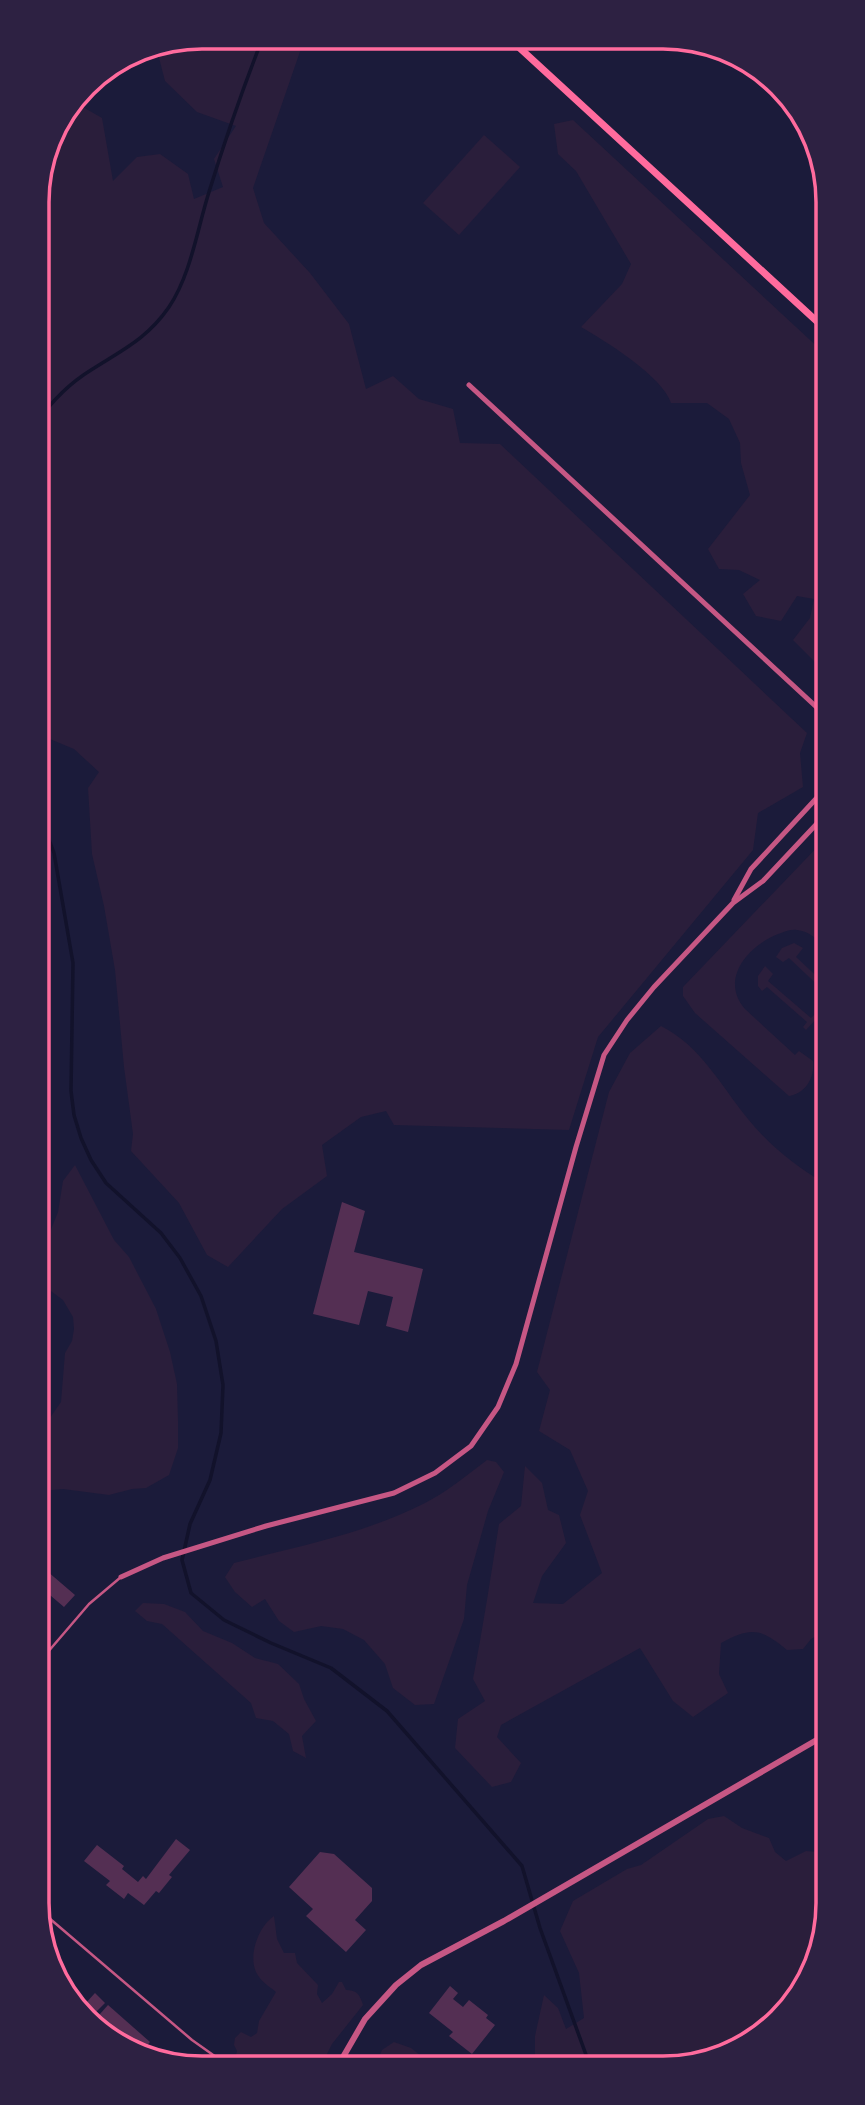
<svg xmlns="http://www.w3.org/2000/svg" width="865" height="2105" font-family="'Open Sans',sans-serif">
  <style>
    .green { fill: #2a1e3b }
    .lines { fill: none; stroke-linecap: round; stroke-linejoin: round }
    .stream { stroke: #12122b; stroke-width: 3.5 }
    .building { fill: #542f53 }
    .service { stroke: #c65784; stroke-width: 2.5 }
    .minor { stroke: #c65784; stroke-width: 5 }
    .tertiary { stroke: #c65784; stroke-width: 6 }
    .secondary { stroke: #ff6b9d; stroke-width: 7 }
    .rim { fill: none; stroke: #ff6b9d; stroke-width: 3.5 }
  </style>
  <rect width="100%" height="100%" fill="#1b1b3a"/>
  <g class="green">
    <path d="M 202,37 L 305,37 L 253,188 L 264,223 L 310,273 L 349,324 L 366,389 L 393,376 L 419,399 L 453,409 L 460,443 L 500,444 L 807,733 L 800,753 L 803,787 L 758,813 L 753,850 L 598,1037 L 569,1130 L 394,1125 L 386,1111 L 361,1117 L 322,1145 L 327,1176 L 282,1209 L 228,1267 L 207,1255 L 179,1203 L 131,1151 L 133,1134 L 124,1067 L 115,970 L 104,906 L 92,854 L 88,788 L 99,772 L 74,749 L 45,737 L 39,728 L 37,191 L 54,129 L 74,102 L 102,118 L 113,181 L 137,157 L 160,154 L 188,174 L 194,199 L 223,187 L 214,159 L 236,126 L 197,112 L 165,81 L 156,46 Z"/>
    <path d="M 573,120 L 823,352 L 824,671 L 793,640 L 810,618 L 814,599 L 797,596 L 781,621 L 756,616 L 743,594 L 760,580 L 739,570 L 719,569 L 708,549 L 750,495 L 741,463 L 740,443 L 729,419 L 707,403 L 671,403 C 662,376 607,342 581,327 L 622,284 L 631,264 L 576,171 L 558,154 L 554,124 Z"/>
    <path d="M 484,135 L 520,167 L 459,235 L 423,203 Z"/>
    <path d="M 825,839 L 825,947 C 817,939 809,931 797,930 C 792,929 786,931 781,933 C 751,943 718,978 745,1009 L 795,1055 L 799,1051 L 813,1061 C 815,1077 806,1093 789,1096 L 695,1013 L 683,996 L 683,987 Z"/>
    <path d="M 794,943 L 803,948 L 796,957 L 825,984 L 825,992 L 789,958 L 783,962 L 776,957 L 782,948 Z"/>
    <path d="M 765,966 L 773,974 L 768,981 L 811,1018 L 816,1013 L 819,1016 L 806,1030 L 803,1027 L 807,1022 L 767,987 L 762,991 L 758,986 L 758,976 Z"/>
    <path d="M 661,1026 C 701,1046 721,1086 748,1119 C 770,1146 796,1167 826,1184 L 827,1630 L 811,1639 L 803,1649 L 787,1650 C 761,1628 751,1627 721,1643 L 719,1674 L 728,1693 L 693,1717 L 673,1701 L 640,1648 L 501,1725 L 497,1737 L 521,1763 L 511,1782 L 492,1787 L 455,1748 L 458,1719 L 485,1701 L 473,1679 C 483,1627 491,1575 499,1524 L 521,1506 L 525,1466 L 542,1483 L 548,1510 L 559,1515 L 566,1543 L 542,1576 L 533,1603 L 563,1604 L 602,1573 L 580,1515 L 588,1491 L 570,1450 L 539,1431 L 550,1390 L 537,1372 L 609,1092 L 630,1053 Z"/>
    <path d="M 75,1165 L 114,1240 L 129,1257 L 156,1309 L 170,1352 L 177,1384 L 178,1421 L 178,1448 L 169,1475 L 146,1488 L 132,1489 L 109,1495 L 63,1489 L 41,1491 L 41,1431 L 61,1402 L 65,1353 L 72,1341 L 74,1329 L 73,1317 L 63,1300 L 40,1283 L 40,1248 L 48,1237 L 58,1212 L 63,1181 Z"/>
    <path d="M 487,1460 L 496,1462 L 504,1472 L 488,1511 L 467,1585 L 464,1619 L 434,1704 L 415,1705 L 393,1688 L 385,1664 L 364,1640 L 343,1629 L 321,1626 L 294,1632 L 279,1621 L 265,1599 L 252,1607 L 235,1592 L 225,1577 L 234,1563 C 299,1546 364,1534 425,1503 C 447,1492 467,1475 487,1460 Z"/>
    <path d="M 143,1603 L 164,1604 L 185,1612 L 203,1631 L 232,1643 L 255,1658 L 278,1664 L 299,1684 L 304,1699 L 316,1721 L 302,1736 L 306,1758 L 293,1751 L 289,1734 L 273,1721 L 256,1718 L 251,1703 L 162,1624 L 147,1621 L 135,1611 Z"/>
    <path d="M 724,1816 L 742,1828 L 769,1838 L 775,1852 L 786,1861 L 806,1851 L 820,1852 L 828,1848 L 828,1913 L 794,2004 L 754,2041 L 705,2063 L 535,2063 L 535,2036 L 544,1995 L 558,2008 L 566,2029 L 584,2018 L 579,1973 L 560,1931 L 573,1901 L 627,1869 L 641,1865 L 708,1819 Z"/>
    <path d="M 274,1916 L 277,1939 L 284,1953 L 295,1953 L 297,1963 L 318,1985 L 317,1994 L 322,2003 L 332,1994 L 339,1982 L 342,1982 L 346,1990 C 357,1990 360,1995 363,2005 L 332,2044 L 322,2064 L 271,2065 L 236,2055 L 237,2051 L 234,2045 L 235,2038 L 241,2032 L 251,2037 L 257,2033 L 259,2021 L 276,1992 C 269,1986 261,1982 256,1972 C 248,1954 259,1926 274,1916 Z"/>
    <path d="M 394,2042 L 411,2048 L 431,2064 L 376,2064 L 382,2050 Z"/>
  </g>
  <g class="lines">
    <g class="stream">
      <path d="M 38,421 C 52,401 70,383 91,370 C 122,350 147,339 169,307 C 191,274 197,230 209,192 C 225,140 243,88 263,37"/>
      <path d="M 39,813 L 54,853 L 73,963 L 71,1091 L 74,1115 L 81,1138 L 91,1160 L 106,1183 L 161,1233 L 180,1258 L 201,1296 L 216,1341 L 223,1385 L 221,1433 L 210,1480 L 190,1524 L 182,1560 L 191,1593 L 224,1620 L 271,1643 L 331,1668 L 387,1711 L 522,1866 L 540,1928 L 589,2063"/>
    </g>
  </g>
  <g class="building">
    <path d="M 342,1202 L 365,1211 L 354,1252 L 423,1269 L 408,1332 L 386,1326 L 393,1297 L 368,1291 L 359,1325 L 313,1314 Z"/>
    <path d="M 47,1571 L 75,1595 L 64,1607 L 44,1590 L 41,1594 L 41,1577 Z"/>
    <path d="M 176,1839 L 190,1850 L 169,1875 L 172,1877 L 159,1893 L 156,1891 L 144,1905 L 128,1893 L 124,1899 L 106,1885 L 110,1881 L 84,1861 L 97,1845 L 124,1866 L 122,1869 L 138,1882 L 143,1876 L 146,1879 Z"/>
    <path d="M 320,1852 L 334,1854 L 372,1888 L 372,1901 L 355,1920 L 366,1930 L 346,1952 L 306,1916 L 313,1909 L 289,1887 Z"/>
    <path d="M 450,1986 L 458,1993 L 453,1999 L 463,2007 L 469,2000 L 488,2015 L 486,2018 L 495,2025 L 472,2054 L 449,2036 L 453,2032 L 429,2013 Z"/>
    <path d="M 95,1993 L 105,2003 L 95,2013 L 85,2004 Z"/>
    <path d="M 74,1999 L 94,2017 L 90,2022 L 86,2020 Z"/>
    <path d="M 108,2005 L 150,2042 L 143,2050 L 92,2023 Z"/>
  </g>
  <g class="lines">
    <g class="service">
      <path d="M 41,1660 L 89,1604 L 121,1577"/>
      <path d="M 42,1912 L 192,2040 L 216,2057 L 231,2065"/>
    </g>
    <g class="minor">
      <path d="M 469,385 L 824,714"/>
      <path d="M 734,900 L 751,869 L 825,789"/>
      <path d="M 121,1577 L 163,1558 L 266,1526 L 394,1493 L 435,1473 L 471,1446 L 498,1407 L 516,1364 L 576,1147 L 604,1055 L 627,1020 L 654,987 L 733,903 L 763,881 L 825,815"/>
    </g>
    <path class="tertiary" d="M 339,2064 L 365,2019 L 396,1985 L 421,1965 L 504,1921 L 827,1734"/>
    <path class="secondary" d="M 510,39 L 823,327"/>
  </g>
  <path d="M0 0H865V2105H0ZM202 49H663A153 153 0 0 1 816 202V1903A153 153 0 0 1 663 2056H202A153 153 0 0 1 49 1903V202A153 153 0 0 1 202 49Z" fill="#2d2142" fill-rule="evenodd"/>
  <path class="rim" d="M202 49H663A153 153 0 0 1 816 202V1903A153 153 0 0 1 663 2056H202A153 153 0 0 1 49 1903V202A153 153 0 0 1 202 49Z"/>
</svg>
